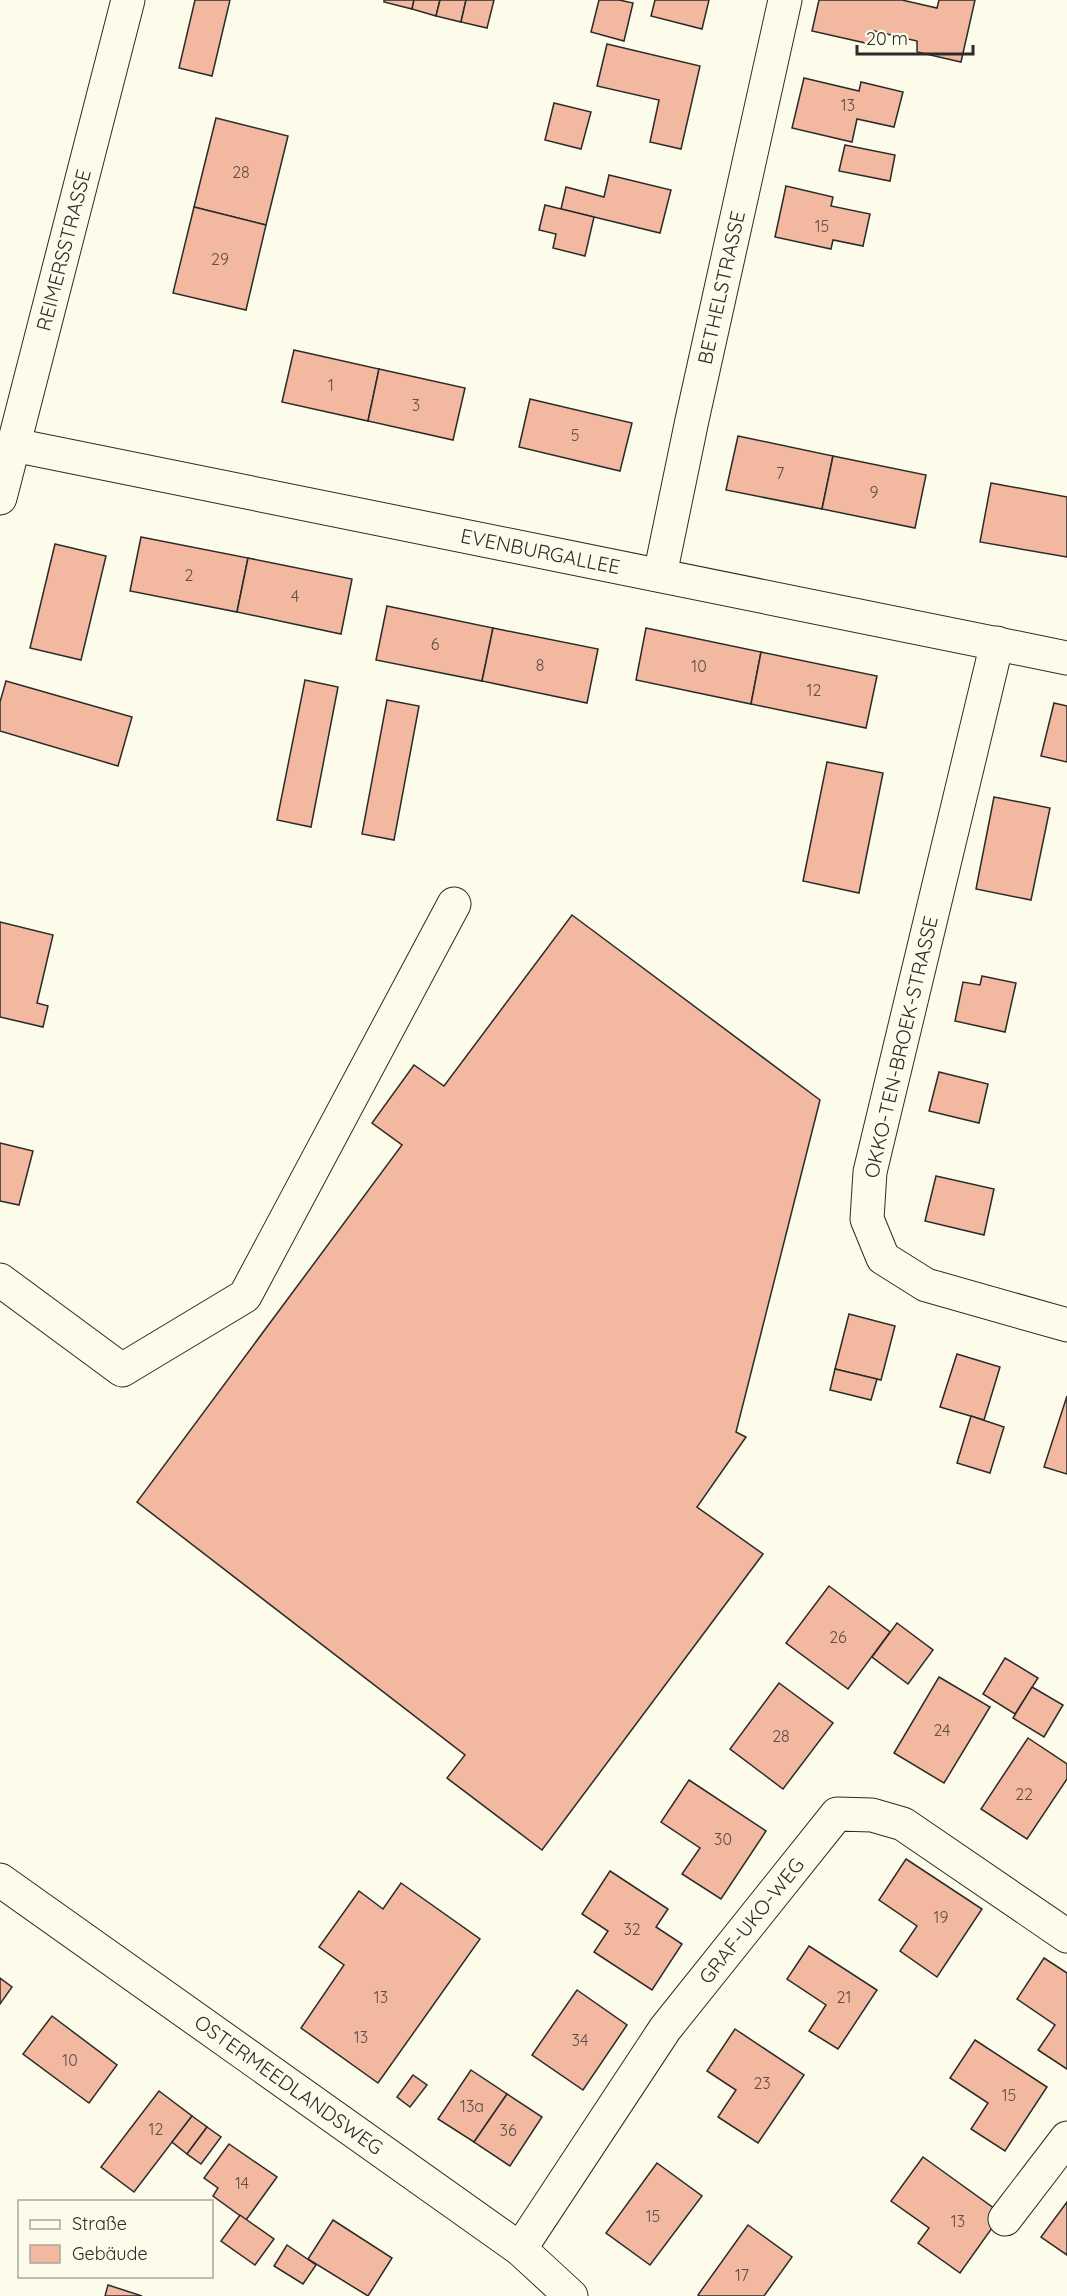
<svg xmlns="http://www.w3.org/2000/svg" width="1067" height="2296" font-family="Quicksand,sans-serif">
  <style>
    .building { fill: #f2b8a0; stroke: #2b2b2b; stroke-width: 1.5 }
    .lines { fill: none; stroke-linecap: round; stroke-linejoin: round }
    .minor-casing { stroke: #2b2b2b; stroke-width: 35 }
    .minor { stroke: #fdfbea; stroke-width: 33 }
    .labels { text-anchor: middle; stroke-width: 4.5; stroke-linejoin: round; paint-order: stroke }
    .number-label { font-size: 16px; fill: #5d4e48 }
    .street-label { font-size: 20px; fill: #2b2b2b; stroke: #fdfbea }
  </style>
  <rect width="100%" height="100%" fill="#fdfbea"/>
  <g class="building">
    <path d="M 195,0 L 230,0 L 212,76 L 179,68 Z"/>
    <path d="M 384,0 L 414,0 L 412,9 L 384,2 Z"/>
    <path d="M 414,0 L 440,0 L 436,16 L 412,9 Z"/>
    <path d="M 440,0 L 466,0 L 461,22 L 436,16 Z"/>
    <path d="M 466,0 L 494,0 L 487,28 L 461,22 Z"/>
    <path d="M 599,0 L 619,0 L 633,3 L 624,41 L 591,32 Z"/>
    <path d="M 655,0 L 709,0 L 702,29 L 651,16 Z"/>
    <path d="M 819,0 L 902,0 L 937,8 L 939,0 L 975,0 L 961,62 L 917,52 L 917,41 L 874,31 L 870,44 L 812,31 Z"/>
    <path d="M 607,44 L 700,66 L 681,149 L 650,142 L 659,100 L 597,86 Z"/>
    <path d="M 804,78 L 859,91 L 861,82 L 903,92 L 894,127 L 857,119 L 852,142 L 792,128 Z"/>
    <path d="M 554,103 L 591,112 L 581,149 L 545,140 Z"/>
    <path d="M 216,118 L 288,136 L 266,225 L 194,207 Z"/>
    <path d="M 845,145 L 895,155 L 890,181 L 839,171 Z"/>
    <path d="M 609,175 L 671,190 L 660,233 L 561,209 L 566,187 L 604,197 Z"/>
    <path d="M 786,186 L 833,197 L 831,206 L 870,214 L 863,246 L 833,240 L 831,249 L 775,237 Z"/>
    <path d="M 545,205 L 594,217 L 585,256 L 553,248 L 556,234 L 539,230 Z"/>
    <path d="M 194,207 L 266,225 L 246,310 L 173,293 Z"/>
    <path d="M 294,350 L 379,369 L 368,421 L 282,402 Z"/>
    <path d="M 379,369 L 465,388 L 453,440 L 368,421 Z"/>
    <path d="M 530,399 L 632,423 L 620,471 L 519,447 Z"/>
    <path d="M 738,436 L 833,456 L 822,509 L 726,490 Z"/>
    <path d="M 833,456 L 926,475 L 915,528 L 822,509 Z"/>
    <path d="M 991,483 L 1067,497 L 1067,557 L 980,542 Z"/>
    <path d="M 141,537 L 248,558 L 237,612 L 130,591 Z"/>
    <path d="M 55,544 L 106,556 L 81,660 L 30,648 Z"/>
    <path d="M 248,558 L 352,579 L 341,634 L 237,612 Z"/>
    <path d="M 387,606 L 493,628 L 482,681 L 376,660 Z"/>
    <path d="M 493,628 L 598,649 L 587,703 L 482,681 Z"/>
    <path d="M 646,628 L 761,652 L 751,704 L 636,680 Z"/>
    <path d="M 761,652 L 877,676 L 866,728 L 751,704 Z"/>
    <path d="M 305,680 L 338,687 L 311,827 L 277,820 Z"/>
    <path d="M 6,681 L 132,717 L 118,766 L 0,731 L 0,702 Z"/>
    <path d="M 387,700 L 419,706 L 394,840 L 362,834 Z"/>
    <path d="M 1054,703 L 1067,706 L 1067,762 L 1041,756 Z"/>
    <path d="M 827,762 L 883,773 L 859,893 L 803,881 Z"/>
    <path d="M 994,797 L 1050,808 L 1031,900 L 976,889 Z"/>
    <path d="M 572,915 L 820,1100 L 736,1432 L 746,1437 L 697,1507 L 763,1554 L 542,1850 L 447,1778 L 465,1755 L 137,1502 L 402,1145 L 372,1123 L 414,1065 L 444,1086 Z"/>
    <path d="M 0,922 L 53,935 L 37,1003 L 48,1006 L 43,1027 L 0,1017 Z"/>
    <path d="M 982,976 L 1016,983 L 1005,1032 L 955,1021 L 963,982 L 980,985 Z"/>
    <path d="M 939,1072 L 988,1084 L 979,1123 L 929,1111 Z"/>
    <path d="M 0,1143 L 33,1151 L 19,1205 L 0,1201 Z"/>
    <path d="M 936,1176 L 994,1189 L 984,1235 L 925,1221 Z"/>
    <path d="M 849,1314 L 895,1326 L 881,1380 L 835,1369 Z"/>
    <path d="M 957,1354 L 1000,1367 L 984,1420 L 940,1407 Z"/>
    <path d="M 835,1369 L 877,1379 L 871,1400 L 830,1390 Z"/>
    <path d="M 1067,1396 L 1067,1474 L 1044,1467 Z"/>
    <path d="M 971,1416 L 1004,1427 L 990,1473 L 957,1463 Z"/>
    <path d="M 829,1586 L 890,1632 L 848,1689 L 786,1643 Z"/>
    <path d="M 897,1623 L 933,1650 L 908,1684 L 872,1657 Z"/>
    <path d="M 1005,1658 L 1038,1678 L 1015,1714 L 983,1694 Z"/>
    <path d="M 939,1677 L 990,1707 L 944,1783 L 894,1753 Z"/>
    <path d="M 779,1683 L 833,1723 L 783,1789 L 730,1749 Z"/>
    <path d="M 1032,1687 L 1063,1705 L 1044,1737 L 1013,1718 Z"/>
    <path d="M 1028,1738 L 1067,1764 L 1067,1779 L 1027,1839 L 981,1809 Z"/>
    <path d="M 689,1780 L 766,1831 L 721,1899 L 682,1874 L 700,1848 L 661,1822 Z"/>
    <path d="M 906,1859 L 982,1909 L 937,1977 L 900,1951 L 917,1926 L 879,1900 Z"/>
    <path d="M 610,1871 L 668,1909 L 656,1927 L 682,1944 L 652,1990 L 594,1952 L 608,1931 L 582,1914 Z"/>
    <path d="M 401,1883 L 480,1939 L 378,2083 L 301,2028 L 344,1965 L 319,1947 L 359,1891 L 383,1909 Z"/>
    <path d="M 809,1946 L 877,1990 L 838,2049 L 809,2031 L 826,2005 L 787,1979 Z"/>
    <path d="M 1044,1958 L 1067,1973 L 1067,2069 L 1038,2050 L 1055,2025 L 1017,1999 Z"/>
    <path d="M 0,1978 L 12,1987 L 0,2004 Z"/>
    <path d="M 577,1990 L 627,2025 L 583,2090 L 532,2055 Z"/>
    <path d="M 52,2016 L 117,2065 L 89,2103 L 23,2054 Z"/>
    <path d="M 735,2029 L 804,2075 L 758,2143 L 718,2117 L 736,2090 L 707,2071 Z"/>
    <path d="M 975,2040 L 1047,2087 L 1005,2151 L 971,2129 L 988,2103 L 950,2078 Z"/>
    <path d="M 471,2070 L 507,2094 L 474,2142 L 438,2119 Z"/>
    <path d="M 413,2075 L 427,2085 L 410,2107 L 397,2097 Z"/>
    <path d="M 159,2091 L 192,2116 L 134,2192 L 101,2167 Z"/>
    <path d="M 507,2094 L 542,2117 L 510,2166 L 474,2142 Z"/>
    <path d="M 192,2116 L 207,2127 L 187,2154 L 172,2142 Z"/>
    <path d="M 207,2127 L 221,2137 L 201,2164 L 187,2154 Z"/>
    <path d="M 229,2144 L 277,2177 L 246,2220 L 213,2196 L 218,2188 L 204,2178 Z"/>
    <path d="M 923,2157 L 1002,2214 L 960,2273 L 918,2243 L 929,2228 L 891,2201 Z"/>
    <path d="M 657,2163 L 702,2196 L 650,2265 L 606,2233 Z"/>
    <path d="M 1067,2202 L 1067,2255 L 1041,2237 Z"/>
    <path d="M 240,2215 L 274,2239 L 255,2265 L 221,2241 Z"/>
    <path d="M 333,2220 L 392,2258 L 368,2296 L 308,2259 Z"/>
    <path d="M 748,2225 L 792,2257 L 764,2296 L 700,2296 L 698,2295 Z"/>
    <path d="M 287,2245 L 316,2265 L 303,2284 L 274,2266 Z"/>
    <path d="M 108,2285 L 142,2296 L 105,2296 Z"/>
  </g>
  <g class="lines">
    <g class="minor-casing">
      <g id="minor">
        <path id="s1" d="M 14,445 L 1067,658"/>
        <path id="s2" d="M 0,498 L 128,0"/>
        <path id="s3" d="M 660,575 L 692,420 L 785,0"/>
        <path d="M 997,643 L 870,1172 L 867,1219 L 883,1258 L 926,1285 L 1067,1325"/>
        <path d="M 0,1280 L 122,1370 L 245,1296 L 454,904"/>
        <path id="s4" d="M 0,1880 L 520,2249 L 571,2296"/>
        <path d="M 1005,2219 L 1067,2138"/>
        <path id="s5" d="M 520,2249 L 665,2029 L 837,1814 L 872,1815 L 903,1824 L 1067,1936"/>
      </g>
    </g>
    <use href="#minor" class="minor"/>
  </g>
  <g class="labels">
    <g class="number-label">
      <text x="848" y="111">13</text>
      <text x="241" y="178">28</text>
      <text x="822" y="232">15</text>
      <text x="220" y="265">29</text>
      <text x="331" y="391">1</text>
      <text x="416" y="411">3</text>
      <text x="575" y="441">5</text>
      <text x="780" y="479">7</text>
      <text x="874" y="498">9</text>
      <text x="189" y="581">2</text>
      <text x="295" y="602">4</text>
      <text x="435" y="650">6</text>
      <text x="540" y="671">8</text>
      <text x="699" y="672">10</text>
      <text x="814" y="696">12</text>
      <text x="838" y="1643">26</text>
      <text x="942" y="1736">24</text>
      <text x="781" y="1742">28</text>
      <text x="1024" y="1800">22</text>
      <text x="723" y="1845">30</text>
      <text x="941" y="1923">19</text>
      <text x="632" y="1935">32</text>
      <text x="381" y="2003">13</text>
      <text x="844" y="2003">21</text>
      <text x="361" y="2043">13</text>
      <text x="580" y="2046">34</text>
      <text x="70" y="2066">10</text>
      <text x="762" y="2089">23</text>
      <text x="1009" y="2101">15</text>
      <text x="472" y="2112">13a</text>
      <text x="156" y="2135">12</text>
      <text x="508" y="2136">36</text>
      <text x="242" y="2189">14</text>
      <text x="653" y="2222">15</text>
      <text x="958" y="2227">13</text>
      <text x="742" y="2281">17</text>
    </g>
    <g class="street-label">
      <text dy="7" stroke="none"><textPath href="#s2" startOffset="256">REIMERSSTRASSE</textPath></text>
      <text dy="7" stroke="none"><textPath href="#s3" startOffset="294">BETHELSTRASSE</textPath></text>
      <text dy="7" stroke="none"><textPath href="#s1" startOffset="537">EVENBURGALLEE</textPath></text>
      <text transform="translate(901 1047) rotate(-77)" y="7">OKKO-TEN-BROEK-STRASSE</text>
      <text dy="7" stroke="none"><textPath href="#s5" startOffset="402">GRAF-UKO-WEG</textPath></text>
      <text dy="7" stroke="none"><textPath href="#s4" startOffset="354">OSTERMEEDLANDSWEG</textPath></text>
    </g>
  </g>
  <rect x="18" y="2200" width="195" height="78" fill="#fdfbea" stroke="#a9a89e" stroke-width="1.5"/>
  <rect x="30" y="2220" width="30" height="9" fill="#fdfbea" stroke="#a9a89e" stroke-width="1.5"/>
  <text x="72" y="2230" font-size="18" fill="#2b2b2b">Straße</text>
  <rect x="30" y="2245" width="30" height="18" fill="#f2b8a0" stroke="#a9a89e" stroke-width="1.5"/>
  <text x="72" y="2260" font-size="18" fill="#2b2b2b">Gebäude</text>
  <path d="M857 45v9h116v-9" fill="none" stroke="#2b2b2b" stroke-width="3"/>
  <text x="866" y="45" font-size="18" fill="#2b2b2b" stroke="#fdfbea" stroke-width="4.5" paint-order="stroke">20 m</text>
</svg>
